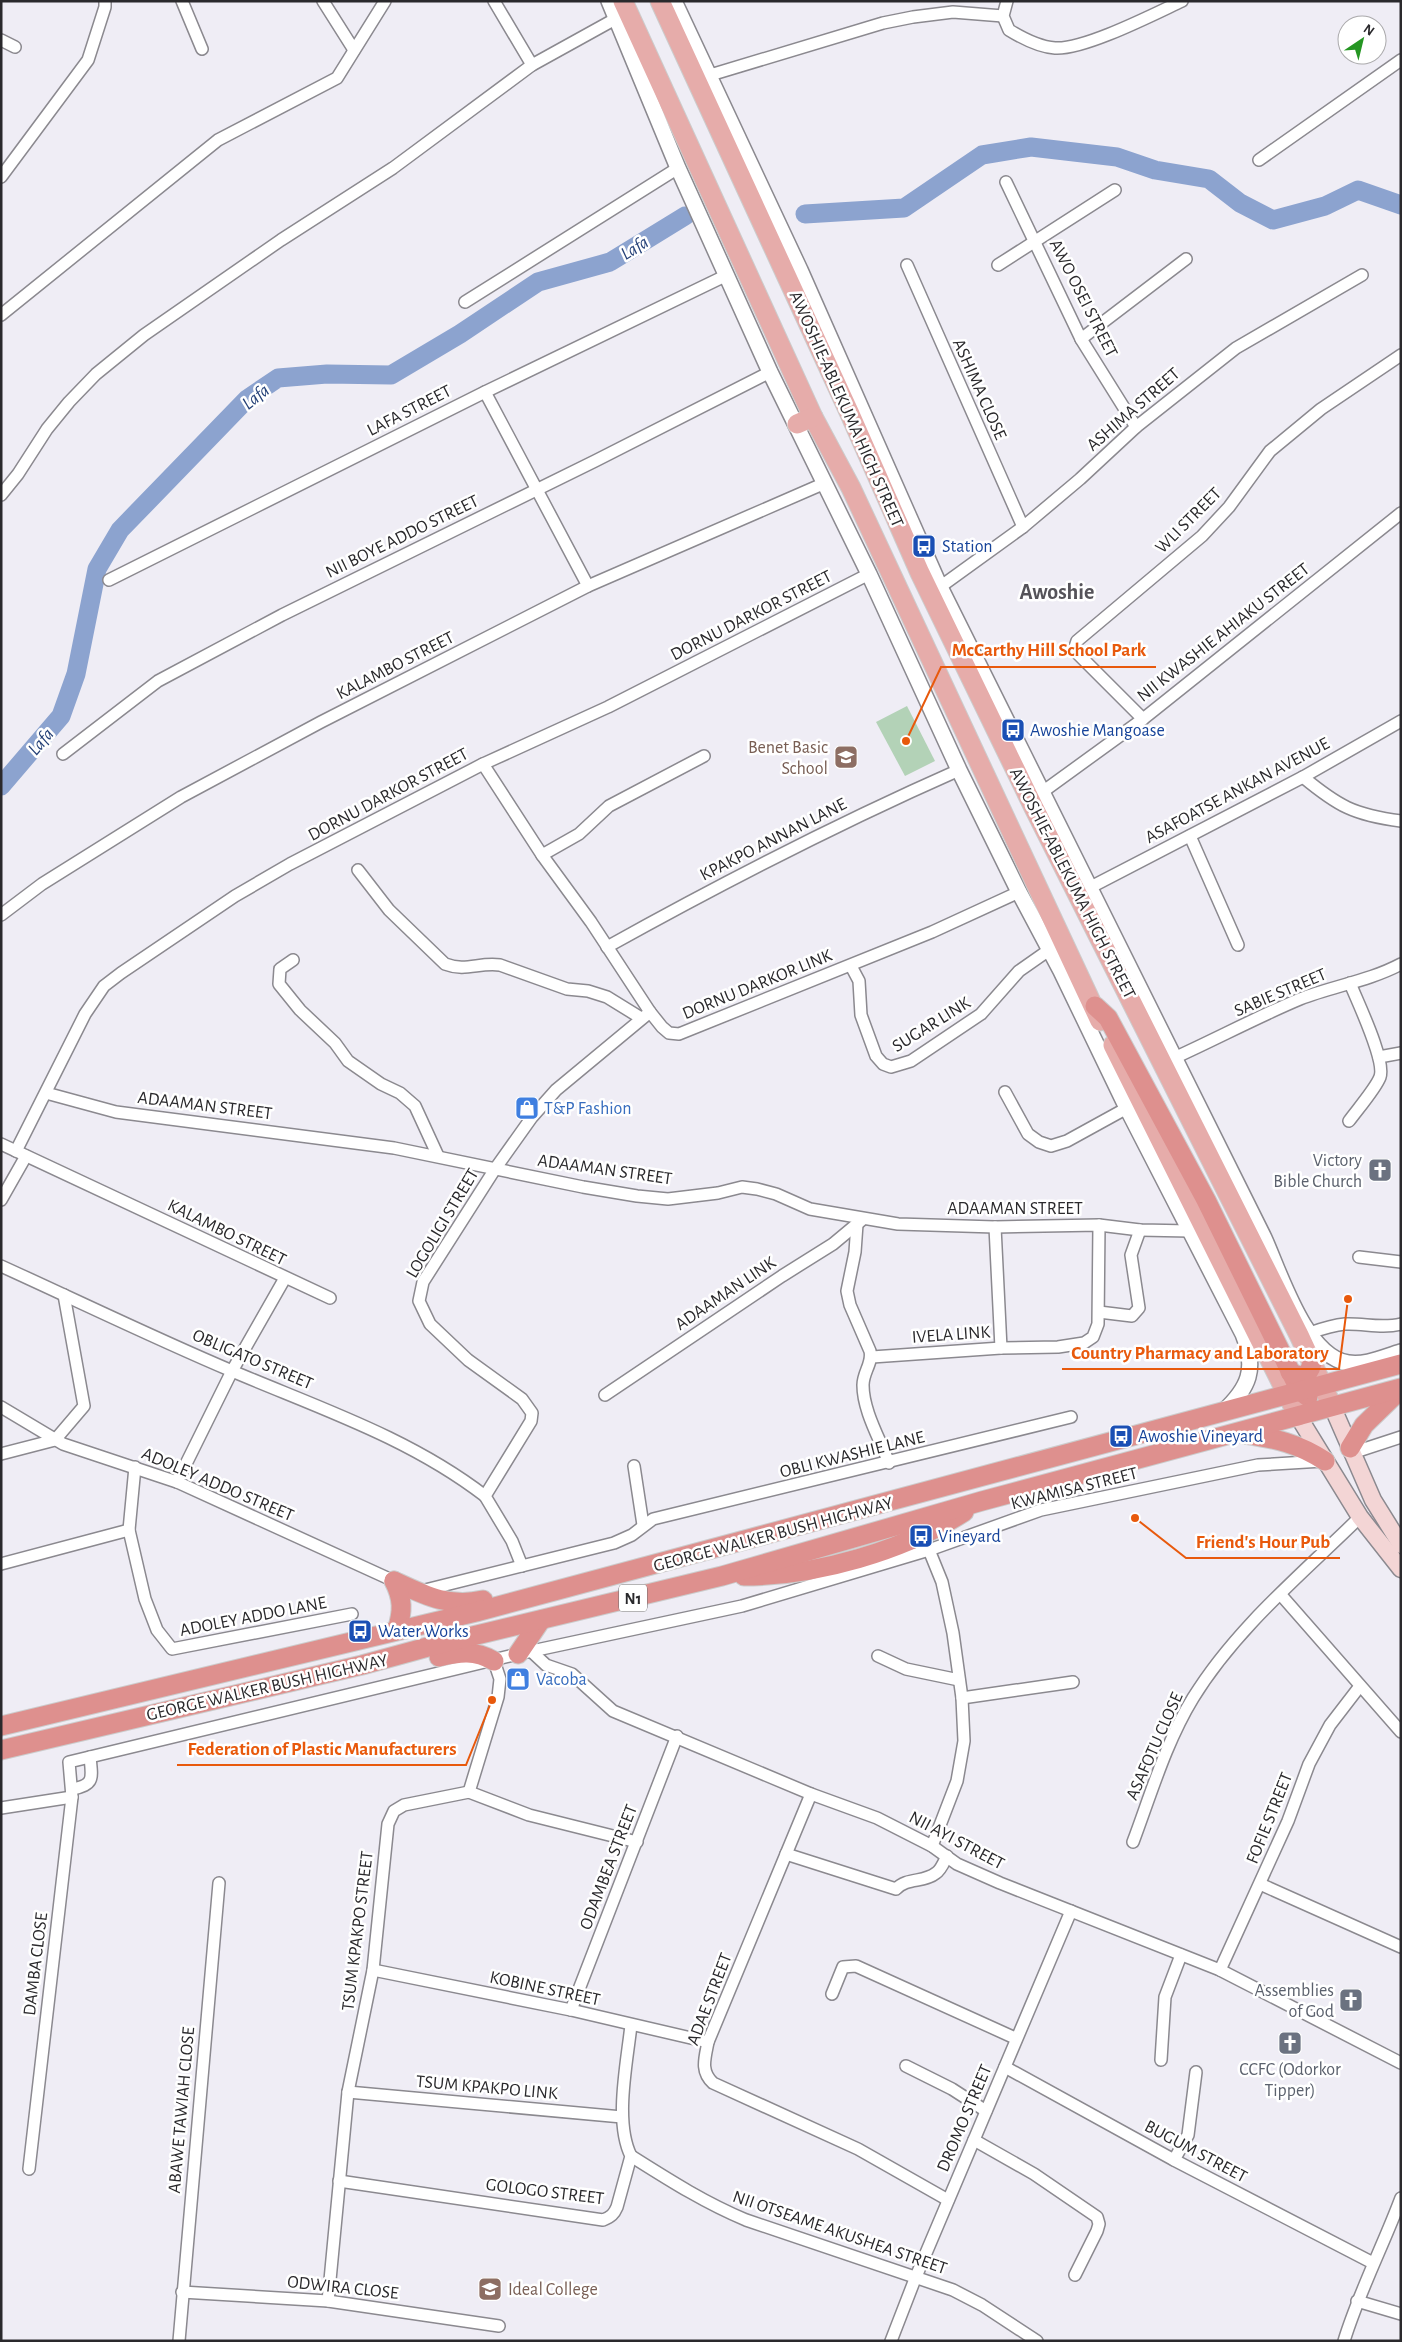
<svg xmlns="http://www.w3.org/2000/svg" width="1402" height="2342" font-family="'Alegreya Sans',sans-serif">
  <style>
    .green { fill: #b3d2b7 }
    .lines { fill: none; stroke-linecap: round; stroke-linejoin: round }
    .river { stroke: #8ca3cf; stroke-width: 19 }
    .minor-casing { stroke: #8b898f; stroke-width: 14 }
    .tertiary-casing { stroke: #8b898f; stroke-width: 18 }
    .secondary-casing { stroke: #8b898f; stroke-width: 19 }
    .primary-casing { stroke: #ccc; stroke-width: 21 }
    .trunk-casing { stroke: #ccc; stroke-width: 21 }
    .minor { stroke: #fff; stroke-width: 11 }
    .tertiary { stroke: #fff; stroke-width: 15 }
    .secondary { stroke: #f3d5d5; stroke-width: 16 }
    .primary { stroke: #e6acaa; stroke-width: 19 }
    .trunk { stroke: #de908e; stroke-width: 19 }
    .labels { text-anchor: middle; stroke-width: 5; stroke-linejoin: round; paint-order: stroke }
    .shield { fill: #fff; stroke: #6a696b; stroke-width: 1 }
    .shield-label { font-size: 16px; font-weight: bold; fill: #2a292c }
    .street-label { font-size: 18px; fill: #2a292c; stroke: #fff }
    .transit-label { font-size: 18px; fill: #164399; stroke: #fff; text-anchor: start }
    .education-label { font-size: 18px; fill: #785e54; stroke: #fff; text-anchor: end }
    .shop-label { font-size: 18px; fill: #366cbe; stroke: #fff; text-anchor: start }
    .worship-label { font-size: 18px; fill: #5b616d; stroke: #fff; text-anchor: end }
    .water-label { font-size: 19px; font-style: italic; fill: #244077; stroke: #fff }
    .district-label { font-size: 22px; font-weight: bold; fill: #555359; stroke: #fff }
    .leader { fill: none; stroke: #e8590c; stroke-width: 2 }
    .callout-dot { fill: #e8590c; stroke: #fff; stroke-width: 2 }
    .callout-label { font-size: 19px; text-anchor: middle; font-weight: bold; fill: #e8590c; stroke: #fff; stroke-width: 5; stroke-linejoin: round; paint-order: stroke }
  </style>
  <rect width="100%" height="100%" fill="#efedf5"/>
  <path class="green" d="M 907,706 L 935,761 L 905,776 L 876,722 Z"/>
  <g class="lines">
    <g class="river">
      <path d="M 805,214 L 904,208 L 982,155 L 1031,147 L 1117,157 L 1155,170 L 1209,179 L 1240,203 L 1273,220 L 1325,206 L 1358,190 L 1401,205"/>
      <path d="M 1,786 L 61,716 L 76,674 L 97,569 L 120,530 L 247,399 L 278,378 L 327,374 L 391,375 L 460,334 L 538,282 L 610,262 L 685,216"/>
    </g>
    <g class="minor-casing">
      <g id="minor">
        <path d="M 182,1 L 202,49"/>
        <path d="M 323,1 L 354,50"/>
        <path d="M 494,1 L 532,65"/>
        <path d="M 1007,1 L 1003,16 L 1009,30 C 1022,38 1040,47 1055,48 C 1084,50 1154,14 1182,1"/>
        <path d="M 1,40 L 15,47"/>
        <path d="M 707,76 L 883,23 L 913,17 L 953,12 L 1003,16"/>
        <path d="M 1259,160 L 1401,60"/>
        <path d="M 1,177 L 88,60 L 105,7 L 105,1"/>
        <path d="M 1006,182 L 1081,339 L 1136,427"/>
        <path d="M 907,265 L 1023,527"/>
        <path d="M 998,265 L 1115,190"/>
        <path d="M 465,302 L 678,168"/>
        <path d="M 1,315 L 218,140 L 337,78 L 385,1"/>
        <path d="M 1081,339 L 1186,259"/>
        <path d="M 485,392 L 588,586"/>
        <path d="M 1,495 L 18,474 L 47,429 L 69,402 L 96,374 L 144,335 L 281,240 L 393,168 L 532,65 L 617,18"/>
        <path d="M 109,580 L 485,392 L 727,275"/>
        <path d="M 940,587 L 1023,527 L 1080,479 L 1136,427 L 1236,348 L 1362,275"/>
        <path d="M 1143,719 L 1078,654 L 1075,647 L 1077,641 L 1202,536 L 1229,507 L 1270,451 L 1321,409 L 1401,355"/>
        <path d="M 63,754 L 158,681 L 282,615 L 595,461 L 770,372"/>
        <path d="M 483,764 L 542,855 L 591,922 L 650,1012 L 662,1027 L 669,1033 L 679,1034 L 932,932 L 1019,892"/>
        <path d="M 1303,777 C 1338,806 1354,815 1401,821"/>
        <path d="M 1041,793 L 1143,719 L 1401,513"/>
        <path d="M 1190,836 L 1238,945"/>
        <path d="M 542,855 L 579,834 L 609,806 L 704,756"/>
        <path d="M 358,870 L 389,910 L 445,964 C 466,972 479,962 500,965 L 567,989 L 588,991 L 607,997 L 641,1018"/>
        <path d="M 1089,888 L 1303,777 L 1401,721"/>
        <path d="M 1,915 L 42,884 L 181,797 L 321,722 L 588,586 L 825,483"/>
        <path d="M 607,947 C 722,883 839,823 959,770"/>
        <path d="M 293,960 L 280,969 L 279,984 L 300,1010 L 335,1043 L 348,1061 L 381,1084 L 400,1093 L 415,1106 L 438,1156"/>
        <path d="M 851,966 L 859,981 L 861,1015 L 876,1056 L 883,1064 L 891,1067 L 911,1061 L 981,1014 L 1019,971 L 1049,950"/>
        <path d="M 1379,1057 L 1401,1053"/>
        <path d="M 1174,1058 C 1216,1039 1257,1017 1300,999 C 1333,986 1369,981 1401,964"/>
        <path d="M 1005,1092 L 1028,1134 L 1039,1142 L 1051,1146 L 1067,1141 L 1127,1108"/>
        <path d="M 46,1093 L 116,1112 L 394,1148 L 583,1187 L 637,1196 L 668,1199 L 718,1193 L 742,1187 L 757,1189 L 776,1194 L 810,1209 L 898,1224 L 995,1227 L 1099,1225 L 1140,1230 L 1190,1231"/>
        <path d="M 1349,1121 C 1357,1110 1376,1088 1380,1077 C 1386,1060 1357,1001 1350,983"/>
        <path d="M 1,1144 L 330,1298"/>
        <path d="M 16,1151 L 85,1014 L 104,986 L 121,973 L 235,896 L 290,864 L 483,764 L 608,707 L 869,574"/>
        <path d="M 1,1200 L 26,1156"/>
        <path d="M 857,1224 L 855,1252 L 847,1291 L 850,1305 L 870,1351 C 873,1363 863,1372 863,1385 C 863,1411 880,1439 889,1463"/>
        <path d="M 995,1227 L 1001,1348"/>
        <path d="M 1359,1257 L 1401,1262"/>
        <path d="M 1,1266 C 78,1301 154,1338 232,1371 C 319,1408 410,1438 485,1496"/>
        <path d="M 1099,1312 L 1132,1316 L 1139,1308 L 1131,1255 L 1140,1230"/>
        <path d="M 1310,1333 C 1321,1329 1333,1325 1345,1324 C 1364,1323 1381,1329 1401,1324"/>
        <path d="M 872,1357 L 1001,1348 L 1058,1347 L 1084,1343 L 1093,1337 L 1098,1324 L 1099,1225"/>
        <path d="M 605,1395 L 782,1276 L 833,1244 L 863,1219"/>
        <path d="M 1,1407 L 63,1444 L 177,1482 L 394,1581"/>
        <path d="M 1352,1453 L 1401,1437"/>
        <path d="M 1,1454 L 55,1440 L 84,1406 L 64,1295"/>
        <path d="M 634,1466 L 643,1525"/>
        <path d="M 135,1467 L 129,1530 L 145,1599 L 157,1630 L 172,1649 L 352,1614"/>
        <path d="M 177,1482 L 232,1371 L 285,1278"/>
        <path d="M 929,1550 L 942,1582 L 953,1633 L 962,1698 L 964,1741 L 957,1781 L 932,1846"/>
        <path d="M 1,1564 L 129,1530"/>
        <path d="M 522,1566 L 512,1541 L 485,1496 L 531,1421 L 532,1413 L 522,1399 L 468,1360 L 430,1324 L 419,1301 L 423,1282 L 495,1169 L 532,1117 L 556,1090 L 650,1012"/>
        <path d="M 421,1591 L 614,1543 L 632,1535 L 653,1519 L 1071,1417"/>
        <path d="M 1281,1595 L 1401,1732"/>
        <path d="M 532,1652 L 546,1665 L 572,1674 L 613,1711 L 811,1794 L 877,1818 L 932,1846 L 957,1864 L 1000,1883 L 1220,1970 L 1401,2063"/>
        <path d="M 878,1656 L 906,1669 L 959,1680"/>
        <path d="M 962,1698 L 1073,1682"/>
        <path d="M 72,1789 C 95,1785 92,1778 90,1757"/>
        <path d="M 469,1792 L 529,1815 L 637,1842"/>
        <path d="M 469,1792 L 498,1697 L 500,1679 L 494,1661"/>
        <path d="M 811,1794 L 708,2042 C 705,2058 700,2071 713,2083 L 858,2149 L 948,2200"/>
        <path d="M 1,1808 L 72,1797"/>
        <path d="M 1133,1842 C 1151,1794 1166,1742 1193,1698 C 1236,1628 1302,1574 1360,1517"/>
        <path d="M 786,1854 L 896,1889 C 907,1877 924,1883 936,1873 C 941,1870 944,1862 947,1856"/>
        <path d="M 1260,1884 L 1401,1947"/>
        <path d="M 373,1970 L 571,2010 L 708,2042"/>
        <path d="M 1220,1970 L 1288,1821 L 1309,1764 L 1330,1725 L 1360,1686"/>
        <path d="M 832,1994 L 843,1967 L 856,1966 L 1015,2038"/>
        <path d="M 571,2010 L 677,1736"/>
        <path d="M 1161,2060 L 1165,1997 L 1181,1955"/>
        <path d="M 906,2066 L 952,2089 L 986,2111"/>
        <path d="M 1005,2067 L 1174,2160 L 1373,2263"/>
        <path d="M 348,2092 L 622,2117"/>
        <path d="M 974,2140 L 1034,2174 L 1097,2217 L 1099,2224 L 1097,2231 L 1075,2275"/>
        <path d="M 631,2156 C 669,2180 705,2203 746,2220 L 953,2290 L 982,2305 L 1037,2341"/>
        <path d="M 1174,2160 L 1188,2135 L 1196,2072"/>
        <path d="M 29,2169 L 72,1797 L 69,1762 L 518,1654 L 742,1606 L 929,1550 L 1041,1510 L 1258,1465 L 1323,1461"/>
        <path d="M 339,2181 L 603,2220 C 611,2217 614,2214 617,2207 L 631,2156 C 614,2122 627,2063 631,2025"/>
        <path d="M 182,2292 L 328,2301 L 499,2326"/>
        <path d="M 328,2301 L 348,2092 L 373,1970 L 388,1824 L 394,1811 L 404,1805 L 469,1792"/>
        <path d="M 1357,2301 L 1401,2314"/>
        <path d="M 179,2341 L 219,1883"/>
        <path d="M 891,2341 L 915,2279 L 1071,1911"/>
        <path d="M 1344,2341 C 1359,2292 1383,2246 1401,2198"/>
      </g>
    </g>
    <g class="tertiary-casing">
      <g id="tertiary">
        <path d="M 609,1 L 678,168 L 770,372 L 869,574 L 959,770 L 1019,892 L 1061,971 L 1127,1108 L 1243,1334 C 1257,1369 1249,1388 1223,1412"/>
        <path d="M 674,1 L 800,270 L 940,587 L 1264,1238 C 1280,1273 1305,1356 1348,1363 C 1365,1366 1384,1357 1401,1352"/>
      </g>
    </g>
    <g class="secondary-casing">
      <g id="secondary">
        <path d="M 1332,1406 L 1373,1500 L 1401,1545"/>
        <path d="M 1298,1416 L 1360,1517 L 1401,1569"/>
      </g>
    </g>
    <g class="primary-casing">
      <g id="primary">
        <path d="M 623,1 L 813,417 L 851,488 L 1100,1021"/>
        <path d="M 660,1 L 850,414 L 920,573 L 1034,808 L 1299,1335 L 1332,1406"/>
        <path d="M 797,424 L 813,417"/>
        <path d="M 1113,1045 L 1298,1416"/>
      </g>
    </g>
    <g class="trunk-casing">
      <g id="trunk">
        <path d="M 1095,1006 L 1108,1018 L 1206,1200 L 1300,1391 L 1308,1397"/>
        <path d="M 1290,1372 C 1302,1379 1309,1376 1312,1363"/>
        <path d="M 1244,1434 C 1277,1439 1297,1443 1325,1461"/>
        <path d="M 1350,1448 L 1364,1425 L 1401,1389"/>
        <path d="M 744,1576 C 817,1576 903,1551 964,1512"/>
        <path d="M 394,1581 C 424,1595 449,1608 483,1600"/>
        <path d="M 394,1581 C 403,1599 403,1611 397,1630"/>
        <path d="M 518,1654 L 541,1620"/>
        <path d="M 439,1657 C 460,1652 475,1650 494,1661"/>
        <path d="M 1,1726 L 476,1612 L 1401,1364"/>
        <path d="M 1,1750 L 362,1665 L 435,1645 L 722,1576 L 982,1501 L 1401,1388"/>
      </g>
    </g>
    <use href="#minor" class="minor"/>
    <use href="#tertiary" class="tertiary"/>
    <use href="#secondary" class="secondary"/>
    <use href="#primary" class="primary"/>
    <use href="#trunk" class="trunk"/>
  </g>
  <defs>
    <g id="bus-square" transform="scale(1.25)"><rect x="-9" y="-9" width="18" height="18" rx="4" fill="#1a4fb4" stroke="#fff"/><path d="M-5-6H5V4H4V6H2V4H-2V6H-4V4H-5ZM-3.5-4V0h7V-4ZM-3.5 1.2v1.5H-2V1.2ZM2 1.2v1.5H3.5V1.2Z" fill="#fff"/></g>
    <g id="school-square" transform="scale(1.25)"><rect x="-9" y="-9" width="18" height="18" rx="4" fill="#8d6e63" stroke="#fff"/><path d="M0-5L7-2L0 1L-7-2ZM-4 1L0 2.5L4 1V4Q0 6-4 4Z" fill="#fff"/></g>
    <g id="shop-square" transform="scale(1.25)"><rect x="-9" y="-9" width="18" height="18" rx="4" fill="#3f7fe0" stroke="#fff"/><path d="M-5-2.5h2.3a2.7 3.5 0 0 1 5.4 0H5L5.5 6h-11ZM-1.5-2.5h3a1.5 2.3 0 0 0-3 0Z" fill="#fff"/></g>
    <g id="church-square" transform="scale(1.25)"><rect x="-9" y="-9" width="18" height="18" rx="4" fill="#6b7280" stroke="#fff"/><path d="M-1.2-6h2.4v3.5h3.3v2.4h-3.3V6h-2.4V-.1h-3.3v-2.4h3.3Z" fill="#fff"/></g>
  </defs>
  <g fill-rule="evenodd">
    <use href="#bus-square" x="924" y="546"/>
    <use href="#bus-square" x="1013" y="730"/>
    <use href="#school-square" x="846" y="757"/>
    <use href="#shop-square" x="527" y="1108"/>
    <use href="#church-square" x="1380" y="1170"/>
    <use href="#bus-square" x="1121" y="1436"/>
    <use href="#bus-square" x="921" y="1536"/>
    <use href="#bus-square" x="360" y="1631"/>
    <use href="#shop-square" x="518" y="1679"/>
    <use href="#church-square" x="1351" y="2000"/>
    <use href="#church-square" x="1290" y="2043"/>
    <use href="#school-square" x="490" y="2289"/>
  </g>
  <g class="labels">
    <rect class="shield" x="619" y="1584.5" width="28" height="27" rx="4"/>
    <g class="shield-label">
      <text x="633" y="1604">N1</text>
    </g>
    <g class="street-label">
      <text transform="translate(1084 298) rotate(63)" y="6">AWO OSEI STREET</text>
      <text transform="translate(980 389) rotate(66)" y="6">ASHIMA CLOSE</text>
      <text transform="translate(847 409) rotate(66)" y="6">AWOSHIE-ABLEKUMA HIGH STREET</text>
      <text transform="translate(1133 409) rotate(-41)" y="6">ASHIMA STREET</text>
      <text transform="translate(409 410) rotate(-27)" y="6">LAFA STREET</text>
      <text transform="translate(1188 520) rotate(-45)" y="6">WLI STREET</text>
      <text transform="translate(402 536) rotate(-26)" y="6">NII BOYE ADDO STREET</text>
      <text transform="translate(751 615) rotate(-27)" y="6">DORNU DARKOR STREET</text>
      <text transform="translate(1223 632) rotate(-38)" y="6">NII KWASHIE AHIAKU STREET</text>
      <text transform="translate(395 665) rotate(-27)" y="6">KALAMBO STREET</text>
      <text transform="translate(1237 790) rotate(-28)" y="6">ASAFOATSE ANKAN AVENUE</text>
      <text transform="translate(388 794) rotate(-28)" y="6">DORNU DARKOR STREET</text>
      <text transform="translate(773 839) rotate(-27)" y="6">KPAKPO ANNAN LANE</text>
      <text transform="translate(1073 883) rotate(63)" y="6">AWOSHIE-ABLEKUMA HIGH STREET</text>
      <text transform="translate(757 984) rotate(-22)" y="6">DORNU DARKOR LINK</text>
      <text transform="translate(1280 992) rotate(-23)" y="6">SABIE STREET</text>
      <text transform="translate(931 1024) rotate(-32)" y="6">SUGAR LINK</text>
      <text transform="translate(205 1105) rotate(7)" y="6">ADAAMAN STREET</text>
      <text transform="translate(605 1169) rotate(8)" y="6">ADAAMAN STREET</text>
      <text x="1015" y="1214">ADAAMAN STREET</text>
      <text transform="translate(442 1223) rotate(-59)" y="6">LOGOLIGI STREET</text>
      <text transform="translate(227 1232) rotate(26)" y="6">KALAMBO STREET</text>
      <text transform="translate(725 1293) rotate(-34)" y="6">ADAAMAN LINK</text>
      <text transform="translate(951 1334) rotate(-4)" y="6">IVELA LINK</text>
      <text transform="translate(253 1359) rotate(23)" y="6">OBLIGATO STREET</text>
      <text transform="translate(852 1454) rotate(-14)" y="6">OBLI KWASHIE LANE</text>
      <text transform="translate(218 1484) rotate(23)" y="6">ADOLEY ADDO STREET</text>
      <text transform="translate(1074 1488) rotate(-14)" y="6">KWAMISA STREET</text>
      <text transform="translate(773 1534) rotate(-15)" y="6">GEORGE WALKER BUSH HIGHWAY</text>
      <text transform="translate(253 1616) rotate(-11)" y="6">ADOLEY ADDO LANE</text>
      <text transform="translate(267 1687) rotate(-13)" y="6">GEORGE WALKER BUSH HIGHWAY</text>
      <text transform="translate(1154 1746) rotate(-66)" y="6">ASAFOTU CLOSE</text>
      <text transform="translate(1269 1818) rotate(-68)" y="6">FOFIE STREET</text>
      <text transform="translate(957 1840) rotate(28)" y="6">NII AYI STREET</text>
      <text transform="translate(608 1867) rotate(-69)" y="6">ODAMBEA STREET</text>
      <text transform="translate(357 1931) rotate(-83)" y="6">TSUM KPAKPO STREET</text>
      <text transform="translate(35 1964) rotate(-83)" y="6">DAMBA CLOSE</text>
      <text transform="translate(545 1988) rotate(12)" y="6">KOBINE STREET</text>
      <text transform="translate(709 1999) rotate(-69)" y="6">ADAE STREET</text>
      <text transform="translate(487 2087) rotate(5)" y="6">TSUM KPAKPO LINK</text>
      <text transform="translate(181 2110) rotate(-85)" y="6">ABAWE TAWIAH CLOSE</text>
      <text transform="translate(964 2118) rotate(-67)" y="6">DROMO STREET</text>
      <text transform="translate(1196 2151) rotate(28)" y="6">BUGUM STREET</text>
      <text transform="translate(545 2191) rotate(7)" y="6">GOLOGO STREET</text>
      <text transform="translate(840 2232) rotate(19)" y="6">NII OTSEAME AKUSHEA STREET</text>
      <text transform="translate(343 2287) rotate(6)" y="6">ODWIRA CLOSE</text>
    </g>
    <g class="transit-label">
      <text x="942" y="552">Station</text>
      <text x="1030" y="736">Awoshie Mangoase</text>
      <text x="1138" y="1442">Awoshie Vineyard</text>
      <text x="938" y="1542">Vineyard</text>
      <text x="378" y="1637">Water Works</text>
    </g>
    <g class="education-label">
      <text x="828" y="753">Benet Basic<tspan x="828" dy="21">School</tspan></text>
      <text x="508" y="2295" text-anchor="start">Ideal College</text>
    </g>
    <g class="shop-label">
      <text x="544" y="1114">T&amp;P Fashion</text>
      <text x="536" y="1685">Vacoba</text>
    </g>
    <g class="worship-label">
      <text x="1362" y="1166">Victory<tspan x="1362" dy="21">Bible Church</tspan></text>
      <text x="1334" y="1996">Assemblies<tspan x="1334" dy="21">of God</tspan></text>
      <text x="1290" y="2075" text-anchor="middle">CCFC (Odorkor<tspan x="1290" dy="21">Tipper)</tspan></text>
    </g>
    <g class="water-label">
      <text transform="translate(634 247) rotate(-32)" y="7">Lafa</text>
      <text transform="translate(255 396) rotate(-38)" y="7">Lafa</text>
      <text transform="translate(40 741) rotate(-50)" y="7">Lafa</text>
    </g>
    <g class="district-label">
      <text x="1057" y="599">Awoshie</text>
    </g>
  </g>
  <path class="leader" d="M906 741L941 667H1156M1348 1299L1339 1369H1062M1135 1518L1186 1558H1340M492 1700L466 1765H177"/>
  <g class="callout-dot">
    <circle cx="906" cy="741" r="5"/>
    <circle cx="1348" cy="1299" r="5"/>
    <circle cx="1135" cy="1518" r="5"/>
    <circle cx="492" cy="1700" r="5"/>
  </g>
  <g class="callout-label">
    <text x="1049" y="656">McCarthy Hill School Park</text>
    <text x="1200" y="1359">Country Pharmacy and Laboratory</text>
    <text x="1263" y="1548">Friend's Hour Pub</text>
    <text x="322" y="1755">Federation of Plastic Manufacturers</text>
  </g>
  <rect width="1402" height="2342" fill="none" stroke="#2a292c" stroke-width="5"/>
  <g transform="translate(1362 40) rotate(35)"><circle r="24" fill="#ffffff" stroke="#aaa9ab"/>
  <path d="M0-4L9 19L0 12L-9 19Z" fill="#259623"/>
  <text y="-8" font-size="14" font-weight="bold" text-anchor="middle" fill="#2a292c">N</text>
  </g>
</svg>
